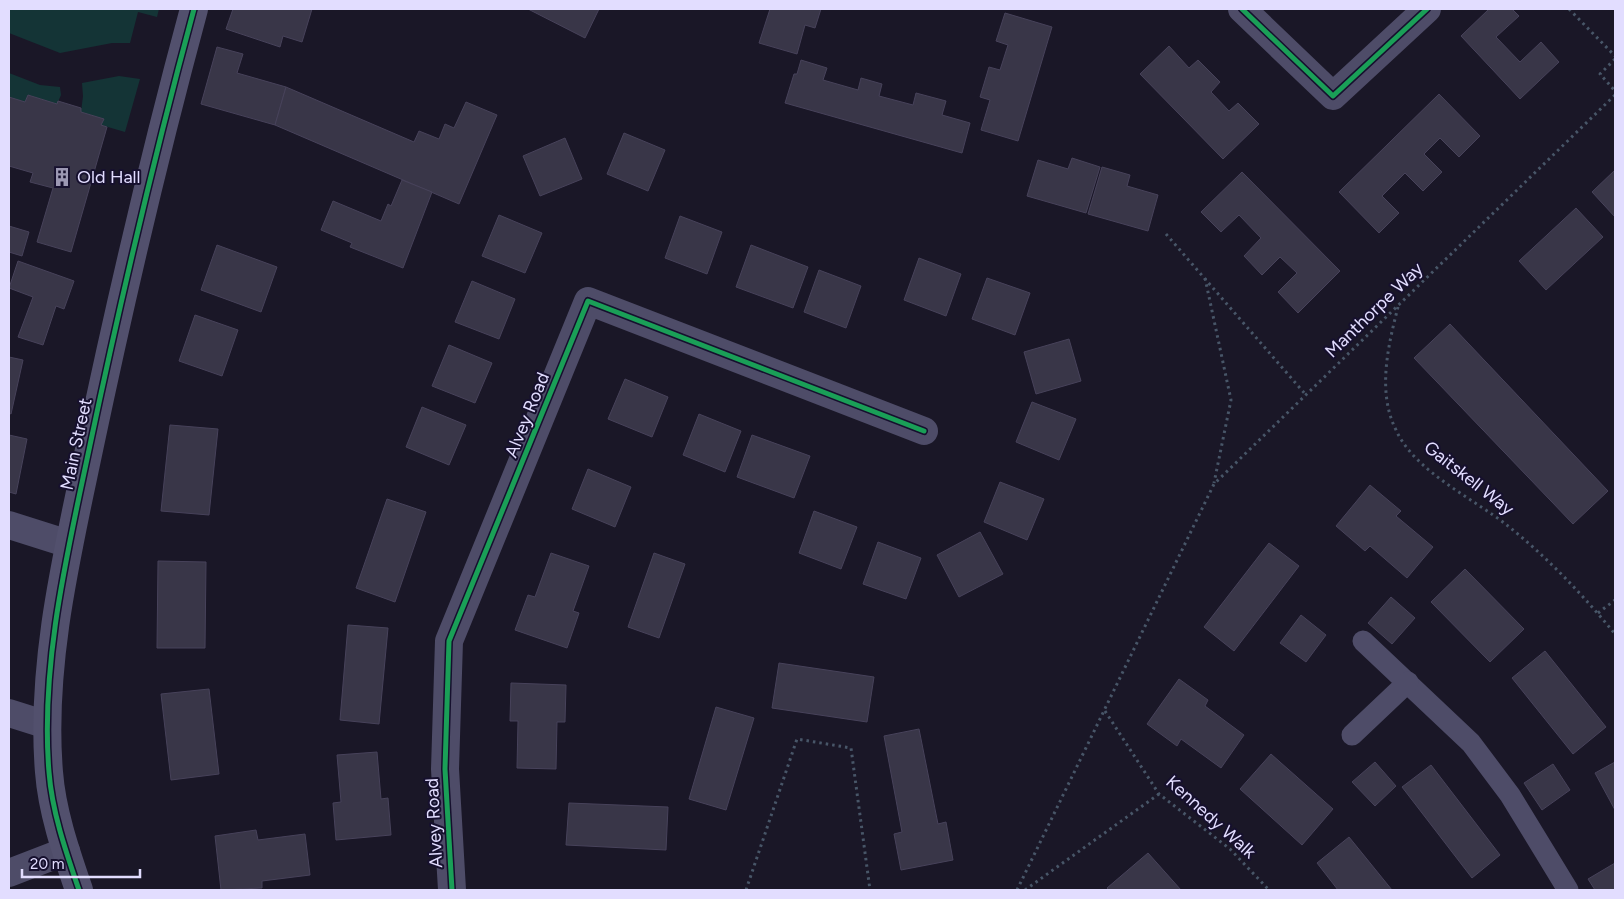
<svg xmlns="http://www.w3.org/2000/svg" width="1624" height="899" font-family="Figtree,sans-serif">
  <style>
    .green { fill: #143436 }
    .building { fill: #393648; stroke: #47425a }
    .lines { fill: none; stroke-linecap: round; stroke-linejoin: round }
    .path { stroke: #485668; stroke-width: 3; stroke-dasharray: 2.5 4; stroke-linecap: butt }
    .lane { stroke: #4e4c68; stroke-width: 21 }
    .street { stroke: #4e4c68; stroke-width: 28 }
    .secondary { stroke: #52506d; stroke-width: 28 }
    .cycleway-casing { stroke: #16102e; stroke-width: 8 }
    .cycleway { stroke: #1a9f57; stroke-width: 5 }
    .labels { text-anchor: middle; stroke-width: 4; stroke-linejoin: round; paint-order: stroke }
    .poi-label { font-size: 18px; fill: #e2ddff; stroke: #16102e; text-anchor: start }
    .street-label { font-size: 18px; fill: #e2ddff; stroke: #16102e }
  </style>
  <rect width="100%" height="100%" fill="#1a1727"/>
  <g class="green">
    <path d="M 9,9 L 159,9 L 157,17 L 138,12 L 130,43 L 112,43 L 60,53 L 9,33 Z"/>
    <path d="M 9,73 L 40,85 L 60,87 L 61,95 L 57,104 L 28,95 L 25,102 L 9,97 Z"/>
    <path d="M 119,76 L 140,79 L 125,132 L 101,125 L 103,119 L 81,112 L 83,96 L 82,83 Z"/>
  </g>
  <g class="building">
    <path d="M 233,9 L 312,9 L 302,42 L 283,36 L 280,47 L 226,29 Z"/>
    <path d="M 528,9 L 599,9 L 585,38 Z"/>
    <path d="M 770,9 L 821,9 L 815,28 L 805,25 L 797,54 L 759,43 Z"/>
    <path d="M 1489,9 L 1512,9 L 1519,16 L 1496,37 L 1520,62 L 1541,42 L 1559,62 L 1520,99 L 1461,36 Z"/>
    <path d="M 1005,13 L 1052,27 L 1018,141 L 981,130 L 990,100 L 980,97 L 989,67 L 1000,70 L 1008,45 L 996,41 Z"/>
    <path d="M 1169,46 L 1189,68 L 1198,60 L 1220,82 L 1211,92 L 1229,111 L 1238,103 L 1259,124 L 1223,159 L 1140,74 Z"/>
    <path d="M 217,47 L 243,54 L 237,73 L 286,87 L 275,125 L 201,104 Z"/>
    <path d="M 801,60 L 827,68 L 823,80 L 858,90 L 861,78 L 882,84 L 879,96 L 913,105 L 916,93 L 946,101 L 942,115 L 970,123 L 962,153 L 785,103 L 794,74 L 797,74 Z"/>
    <path d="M 286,87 L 414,142 L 419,131 L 439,139 L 445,124 L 454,128 L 466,102 L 497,115 L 459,204 L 275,125 Z"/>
    <path d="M 1439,94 L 1480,136 L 1459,157 L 1440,138 L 1424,154 L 1442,172 L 1423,191 L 1405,173 L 1382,196 L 1399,213 L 1379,233 L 1339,192 Z"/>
    <path d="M 28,95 L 57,104 L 58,101 L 81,108 L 81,112 L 104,119 L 101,125 L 107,127 L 71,252 L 37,242 L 53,188 L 30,182 L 33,173 L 9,166 L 9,97 L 25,102 Z"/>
    <path d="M 624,133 L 665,150 L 648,191 L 607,174 Z"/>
    <path d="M 565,138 L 582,179 L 540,196 L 523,156 Z"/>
    <path d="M 1072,158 L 1100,167 L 1086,213 L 1027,196 L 1038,160 L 1068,169 Z"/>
    <path d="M 1102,167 L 1130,175 L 1127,186 L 1158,195 L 1148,231 L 1088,214 Z"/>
    <path d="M 1615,170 L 1615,217 L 1592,192 Z"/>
    <path d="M 1242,172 L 1340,271 L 1298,313 L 1278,292 L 1297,273 L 1280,257 L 1262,275 L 1244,256 L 1261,238 L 1239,215 L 1221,232 L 1201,212 Z"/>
    <path d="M 402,180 L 432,192 L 403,268 L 350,247 L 352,243 L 321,230 L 333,201 L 381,221 L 388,204 L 391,206 Z"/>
    <path d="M 1576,208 L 1603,237 L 1546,290 L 1519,261 Z"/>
    <path d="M 499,215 L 542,233 L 525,273 L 482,256 Z"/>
    <path d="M 680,216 L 722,232 L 707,274 L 665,258 Z"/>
    <path d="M 9,226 L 29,232 L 22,256 L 9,252 Z"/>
    <path d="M 217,245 L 277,267 L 261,312 L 201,290 Z"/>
    <path d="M 751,245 L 808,267 L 793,308 L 736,287 Z"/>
    <path d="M 919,258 L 961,274 L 946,316 L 904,300 Z"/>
    <path d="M 18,261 L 74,281 L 64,309 L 56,306 L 43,345 L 18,337 L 33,297 L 9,288 Z"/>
    <path d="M 819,270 L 861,286 L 846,328 L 804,312 Z"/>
    <path d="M 987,278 L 1030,293 L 1015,335 L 972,319 Z"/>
    <path d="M 472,281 L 515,299 L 499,339 L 455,322 Z"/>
    <path d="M 195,315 L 238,330 L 222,376 L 179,361 Z"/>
    <path d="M 1450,324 L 1608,491 L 1573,524 L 1414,358 Z"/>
    <path d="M 1069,339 L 1081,381 L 1036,394 L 1024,352 Z"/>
    <path d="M 449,345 L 492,363 L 475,403 L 432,386 Z"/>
    <path d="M 9,357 L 23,360 L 11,414 L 9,413 Z"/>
    <path d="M 625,379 L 668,397 L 652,437 L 608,419 Z"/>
    <path d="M 1032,402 L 1076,419 L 1059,460 L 1016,442 Z"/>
    <path d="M 422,407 L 466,425 L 449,465 L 406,447 Z"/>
    <path d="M 699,414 L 741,431 L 725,472 L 683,455 Z"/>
    <path d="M 170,425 L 218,429 L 209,515 L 161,511 Z"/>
    <path d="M 9,435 L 27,439 L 16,494 L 9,492 Z"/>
    <path d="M 752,435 L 810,456 L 794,498 L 737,477 Z"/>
    <path d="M 588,469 L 631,487 L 615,527 L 572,509 Z"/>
    <path d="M 1000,482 L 1044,499 L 1027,540 L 984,522 Z"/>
    <path d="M 1370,485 L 1401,511 L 1396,516 L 1433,547 L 1407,578 L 1370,546 L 1365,551 L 1336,526 Z"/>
    <path d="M 387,499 L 426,512 L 395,602 L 356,588 Z"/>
    <path d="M 814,511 L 857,527 L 841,569 L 799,553 Z"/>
    <path d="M 980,532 L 1003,574 L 959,597 L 937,555 Z"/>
    <path d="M 878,542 L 921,558 L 906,599 L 863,584 Z"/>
    <path d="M 1269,543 L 1299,566 L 1234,651 L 1204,627 Z"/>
    <path d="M 551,553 L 589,566 L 573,611 L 579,613 L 567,648 L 515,630 L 528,595 L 535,597 Z"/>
    <path d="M 654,553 L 685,564 L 659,638 L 628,627 Z"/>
    <path d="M 158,561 L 206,562 L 205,648 L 157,648 Z"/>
    <path d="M 1465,569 L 1524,629 L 1490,662 L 1431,602 Z"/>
    <path d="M 1391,597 L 1415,618 L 1392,644 L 1368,623 Z"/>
    <path d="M 1301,615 L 1326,635 L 1306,662 L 1280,643 Z"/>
    <path d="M 348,625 L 388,628 L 379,724 L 340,720 Z"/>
    <path d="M 1545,651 L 1606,727 L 1573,754 L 1512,678 Z"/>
    <path d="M 779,663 L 874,677 L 867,722 L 772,708 Z"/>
    <path d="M 1179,679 L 1208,700 L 1205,706 L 1244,735 L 1221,768 L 1181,739 L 1177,746 L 1147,724 Z"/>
    <path d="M 511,683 L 566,685 L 565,722 L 557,722 L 556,769 L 517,768 L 518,721 L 510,721 Z"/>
    <path d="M 209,689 L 219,774 L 171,780 L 161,694 Z"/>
    <path d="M 716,707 L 754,718 L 726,810 L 689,799 Z"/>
    <path d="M 919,729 L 938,824 L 946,822 L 953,860 L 901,870 L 894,834 L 902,832 L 884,736 Z"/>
    <path d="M 377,752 L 381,799 L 388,798 L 391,835 L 336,840 L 333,803 L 341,802 L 337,755 Z"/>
    <path d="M 1271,754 L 1333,809 L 1302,845 L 1240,789 Z"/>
    <path d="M 1375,762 L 1396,786 L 1375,806 L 1352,782 Z"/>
    <path d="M 1615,762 L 1615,810 L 1595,773 Z"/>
    <path d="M 1553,764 L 1570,790 L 1542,810 L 1524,783 Z"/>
    <path d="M 1431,765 L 1500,855 L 1472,878 L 1402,787 Z"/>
    <path d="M 569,803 L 668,807 L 666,850 L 566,845 Z"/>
    <path d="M 256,830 L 258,840 L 305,834 L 310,875 L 262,881 L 262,888 L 221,890 L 215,836 Z"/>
    <path d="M 1349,837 L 1392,890 L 1338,890 L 1317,863 Z"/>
    <path d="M 1148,853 L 1181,890 L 1109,890 L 1107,888 Z"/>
    <path d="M 1615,863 L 1615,890 L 1595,890 L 1588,879 Z"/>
  </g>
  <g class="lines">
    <g class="path">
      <path d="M 1569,9 L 1615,56"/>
      <path d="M 1615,59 L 1600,74 L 1615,91"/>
      <path d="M 1166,234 L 1306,395"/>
      <path d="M 1205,278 L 1231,400 L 1214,483"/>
      <path d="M 1398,307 C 1388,346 1377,392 1396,430 C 1415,472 1473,498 1508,526 C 1547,557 1583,595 1615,634"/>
      <path d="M 1598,613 L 1615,600"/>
      <path d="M 1105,711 L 1159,794 L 1230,849 L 1269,890"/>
      <path d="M 746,890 L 797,739 L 851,748 L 870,890"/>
      <path d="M 1017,890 L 1214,484 L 1615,95"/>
      <path d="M 1025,890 L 1159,794"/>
    </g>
    <g class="lane">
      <path d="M 1363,641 L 1471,743 L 1510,795 L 1568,890"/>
      <path d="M 1352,735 L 1408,682"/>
    </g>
    <g class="street">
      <path d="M 1242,9 L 1333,96 L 1427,9"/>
      <path d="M 9,525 L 69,544"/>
      <path d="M 9,713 L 47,725"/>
      <path d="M 9,873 L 66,851"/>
      <path d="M 452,890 L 445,769 L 449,641 L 588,301 L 924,431"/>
    </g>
    <path class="secondary" d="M 79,890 C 66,852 52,812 49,772 C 40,664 68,550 90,445 C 121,298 155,153 194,9"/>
    <g class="cycleway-casing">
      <g id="cycleway">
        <path d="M 1242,9 L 1333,96 L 1427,9"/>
        <path d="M 79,890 C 66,852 52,812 49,772 C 40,664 68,550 90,445 C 121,298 155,153 194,9"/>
        <path d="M 452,890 L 445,769 L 449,641 L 588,301 L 924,431"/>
      </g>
    </g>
    <use href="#cycleway" class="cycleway"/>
  </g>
  <defs>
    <g id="building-bare" transform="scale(1.5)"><path d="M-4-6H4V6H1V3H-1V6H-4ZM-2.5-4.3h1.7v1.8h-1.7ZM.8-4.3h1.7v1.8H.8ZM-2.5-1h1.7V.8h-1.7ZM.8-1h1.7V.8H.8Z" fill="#9c98b3" stroke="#16102e" stroke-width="2.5" paint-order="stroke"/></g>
  </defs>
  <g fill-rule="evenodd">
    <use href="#building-bare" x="62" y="177"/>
  </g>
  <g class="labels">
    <g class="poi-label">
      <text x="77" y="183">Old Hall</text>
    </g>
    <g class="street-label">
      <text transform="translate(1374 310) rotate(-44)" y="6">Manthorpe Way</text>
      <text transform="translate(527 415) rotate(-68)" y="6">Alvey Road</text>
      <text transform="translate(76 444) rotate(-78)" y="6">Main Street</text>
      <text transform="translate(1469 478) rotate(38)" y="6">Gaitskell Way</text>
      <text transform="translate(1211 817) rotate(42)" y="6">Kennedy Walk</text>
      <text transform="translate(434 823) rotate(-93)" y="6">Alvey Road</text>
    </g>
  </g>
  <rect width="1624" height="899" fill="none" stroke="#e2ddff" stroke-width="20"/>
  <path d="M22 869v8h118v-8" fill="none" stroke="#e2ddff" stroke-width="2.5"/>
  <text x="30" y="869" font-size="15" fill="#e2ddff" stroke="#16102e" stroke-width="4" paint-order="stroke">20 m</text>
</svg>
